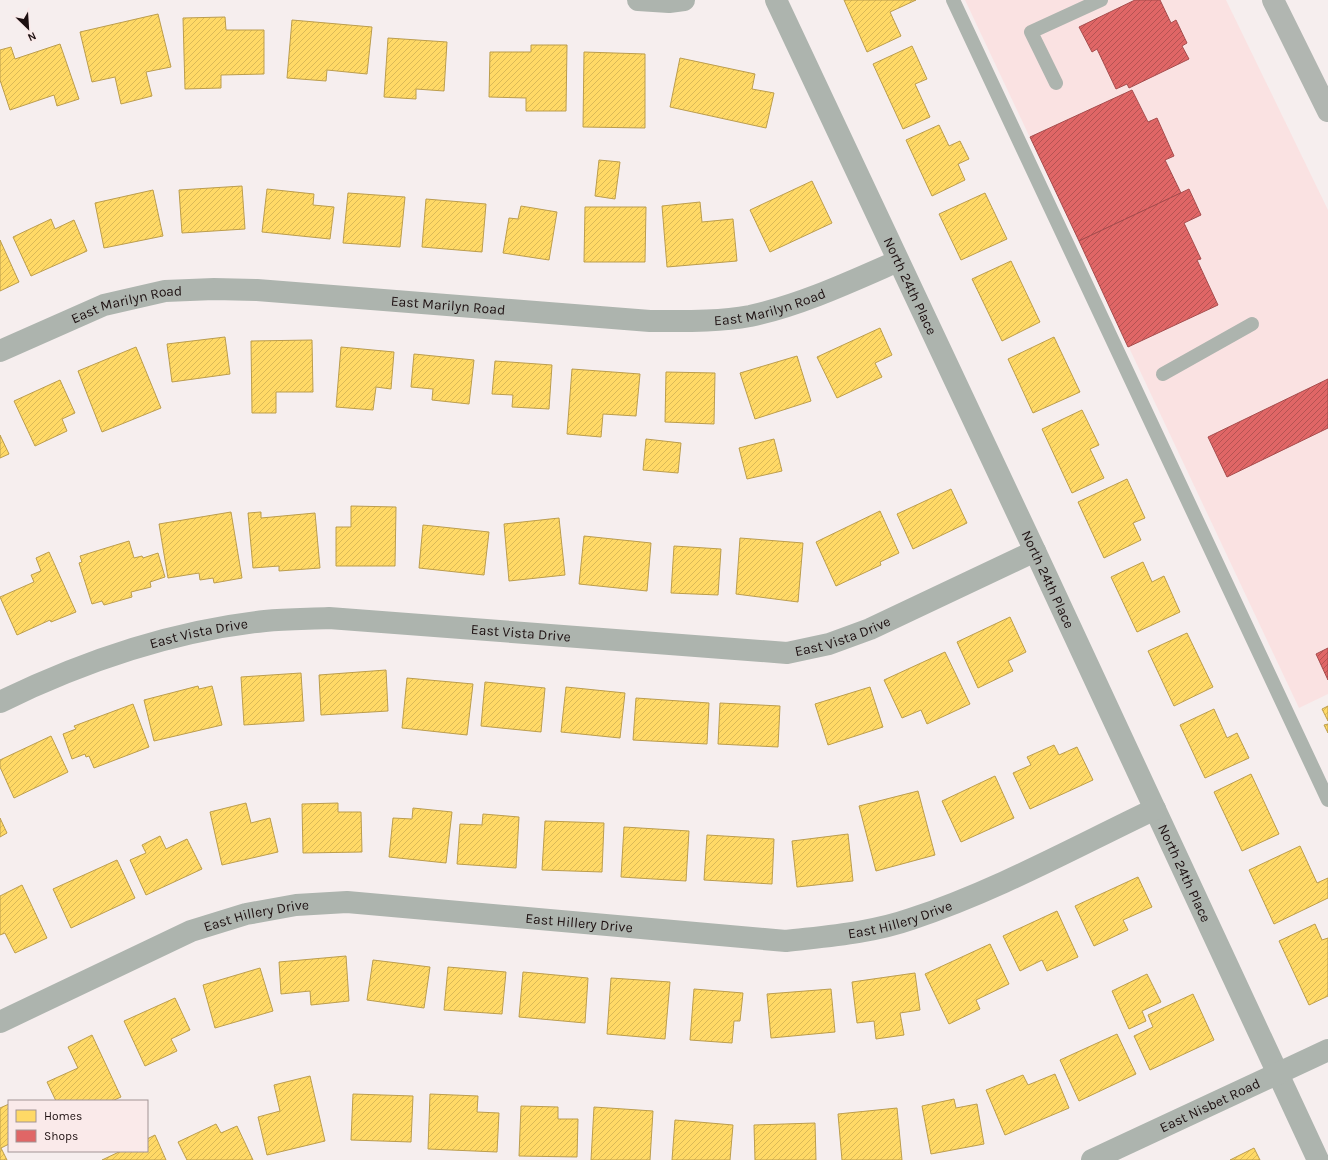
<svg xmlns="http://www.w3.org/2000/svg" width="1328" height="1160" font-family="Karla,sans-serif">
  <style>
    .built { fill: #fae2e2 }
    .homes { fill: url(#homes-hatch); stroke: #bc9d4d }
    .shops { fill: url(#shops-hatch); stroke: #a64c4d }
    .lines { fill: none; stroke-linecap: round; stroke-linejoin: round }
    .lane { stroke: #adb4ae; stroke-width: 14 }
    .street { stroke: #adb4ae; stroke-width: 22 }
    .primary { stroke: #b1b6b1; stroke-width: 22 }
    .labels { text-anchor: middle; stroke-width: 4; stroke-linejoin: round; paint-order: stroke }
    .street-label { font-size: 14px; fill: #1e1112; stroke: #faeaea }
  </style>
  <defs>
    <pattern id="homes-hatch" width="6" height="6" patternUnits="userSpaceOnUse"><rect width="6" height="6" fill="#ffd966"/><path d="M-1 1l2-2M0 6l6-6M5 7l2-2" fill="none" stroke="#dab957"/></pattern>
    <pattern id="shops-hatch" width="6" height="6" patternUnits="userSpaceOnUse"><rect width="6" height="6" fill="#e06666"/><path d="M-1 1l2-2M0 6l6-6M5 7l2-2" fill="none" stroke="#b55353"/></pattern>
  </defs>
  <rect width="100%" height="100%" fill="#f6eeee"/>
  <path class="built" d="M 965,0 L 1226,0 L 1328,210 L 1328,694 L 1299,708 Z"/>
  <g class="homes">
    <path d="M 844,0 L 916,0 L 890,12 L 901,36 L 867,52 Z"/>
    <path d="M 158,14 L 171,67 L 146,72 L 152,96 L 121,104 L 115,77 L 92,82 L 80,32 Z"/>
    <path d="M 225,17 L 226,30 L 264,30 L 264,74 L 221,75 L 221,88 L 185,89 L 183,18 Z"/>
    <path d="M 292,20 L 372,27 L 367,74 L 327,70 L 326,81 L 287,78 Z"/>
    <path d="M 388,38 L 447,42 L 444,91 L 416,89 L 416,99 L 384,97 Z"/>
    <path d="M 60,44 L 79,99 L 57,106 L 54,95 L 10,110 L 0,80 L 0,50 L 11,47 L 15,59 Z"/>
    <path d="M 531,45 L 567,45 L 566,111 L 526,111 L 526,98 L 489,97 L 490,52 L 531,52 Z"/>
    <path d="M 912,46 L 927,79 L 915,84 L 930,117 L 903,129 L 873,64 Z"/>
    <path d="M 584,52 L 645,54 L 645,128 L 583,127 Z"/>
    <path d="M 680,58 L 755,74 L 752,89 L 774,93 L 766,128 L 670,107 Z"/>
    <path d="M 939,125 L 949,146 L 960,141 L 969,159 L 958,164 L 965,180 L 932,196 L 906,140 Z"/>
    <path d="M 599,160 L 620,162 L 615,199 L 595,196 Z"/>
    <path d="M 812,181 L 832,223 L 770,252 L 750,210 Z"/>
    <path d="M 242,186 L 245,229 L 182,233 L 179,190 Z"/>
    <path d="M 267,189 L 314,194 L 313,205 L 334,207 L 330,239 L 262,232 Z"/>
    <path d="M 153,190 L 163,236 L 104,248 L 95,203 Z"/>
    <path d="M 348,193 L 405,197 L 400,247 L 343,243 Z"/>
    <path d="M 985,193 L 1007,239 L 961,260 L 939,214 Z"/>
    <path d="M 426,199 L 486,204 L 482,252 L 422,247 Z"/>
    <path d="M 700,202 L 702,222 L 733,219 L 737,261 L 667,267 L 662,206 Z"/>
    <path d="M 521,206 L 557,212 L 549,260 L 503,253 L 509,218 L 518,219 Z"/>
    <path d="M 585,207 L 646,207 L 645,262 L 584,262 Z"/>
    <path d="M 51,219 L 55,229 L 74,220 L 87,251 L 31,276 L 13,237 Z"/>
    <path d="M 0,240 L 19,282 L 0,291 Z"/>
    <path d="M 1011,261 L 1040,322 L 1002,341 L 972,279 Z"/>
    <path d="M 880,328 L 892,355 L 875,363 L 882,377 L 837,398 L 817,357 Z"/>
    <path d="M 225,337 L 230,374 L 172,382 L 167,344 Z"/>
    <path d="M 1054,337 L 1080,392 L 1033,413 L 1008,359 Z"/>
    <path d="M 312,340 L 313,392 L 276,392 L 276,413 L 252,413 L 251,341 Z"/>
    <path d="M 136,347 L 161,408 L 102,432 L 78,371 Z"/>
    <path d="M 341,347 L 394,352 L 391,389 L 376,387 L 373,410 L 336,407 Z"/>
    <path d="M 414,354 L 474,360 L 469,404 L 432,400 L 433,389 L 411,387 Z"/>
    <path d="M 797,356 L 811,401 L 755,419 L 740,373 Z"/>
    <path d="M 495,361 L 552,365 L 549,409 L 512,407 L 513,395 L 492,394 Z"/>
    <path d="M 572,369 L 640,374 L 636,416 L 603,414 L 601,437 L 567,434 Z"/>
    <path d="M 666,372 L 715,373 L 714,424 L 665,422 Z"/>
    <path d="M 60,380 L 75,413 L 62,419 L 67,431 L 35,446 L 14,401 Z"/>
    <path d="M 1082,410 L 1099,445 L 1090,449 L 1104,478 L 1072,493 L 1042,429 Z"/>
    <path d="M 0,435 L 9,454 L 0,458 Z"/>
    <path d="M 646,439 L 681,443 L 678,473 L 643,470 Z"/>
    <path d="M 774,439 L 782,471 L 747,479 L 739,448 Z"/>
    <path d="M 1127,479 L 1145,518 L 1133,523 L 1141,540 L 1104,558 L 1078,502 Z"/>
    <path d="M 951,489 L 967,523 L 913,549 L 897,514 Z"/>
    <path d="M 351,506 L 396,507 L 395,566 L 336,566 L 336,527 L 351,527 Z"/>
    <path d="M 880,511 L 899,553 L 880,562 L 881,565 L 836,586 L 816,542 Z"/>
    <path d="M 231,512 L 242,578 L 214,583 L 213,578 L 200,580 L 199,573 L 168,578 L 159,524 Z"/>
    <path d="M 261,512 L 261,518 L 315,513 L 320,568 L 279,571 L 279,566 L 253,568 L 248,513 Z"/>
    <path d="M 559,518 L 565,575 L 509,581 L 504,524 Z"/>
    <path d="M 423,525 L 489,532 L 484,575 L 419,568 Z"/>
    <path d="M 584,536 L 651,543 L 647,591 L 579,584 Z"/>
    <path d="M 740,538 L 803,543 L 798,602 L 736,594 Z"/>
    <path d="M 129,541 L 134,558 L 142,556 L 143,558 L 158,553 L 165,577 L 150,582 L 151,587 L 131,592 L 132,597 L 104,605 L 102,601 L 92,604 L 79,563 L 82,562 L 80,556 Z"/>
    <path d="M 674,546 L 721,549 L 718,595 L 671,593 Z"/>
    <path d="M 49,552 L 76,612 L 51,622 L 50,620 L 17,635 L 0,597 L 34,582 L 31,575 L 41,571 L 36,558 Z"/>
    <path d="M 1143,562 L 1152,582 L 1164,576 L 1180,612 L 1137,632 L 1111,577 Z"/>
    <path d="M 1010,617 L 1026,652 L 1008,661 L 1013,671 L 978,688 L 957,642 Z"/>
    <path d="M 1187,633 L 1213,687 L 1174,706 L 1148,651 Z"/>
    <path d="M 945,652 L 970,704 L 927,724 L 921,710 L 902,718 L 884,680 Z"/>
    <path d="M 386,670 L 388,711 L 321,715 L 319,675 Z"/>
    <path d="M 301,673 L 304,721 L 244,725 L 241,677 Z"/>
    <path d="M 407,678 L 473,684 L 467,735 L 402,728 Z"/>
    <path d="M 485,682 L 545,688 L 541,732 L 481,726 Z"/>
    <path d="M 198,686 L 199,689 L 212,686 L 222,725 L 154,741 L 144,700 Z"/>
    <path d="M 566,687 L 625,693 L 620,738 L 561,732 Z"/>
    <path d="M 870,687 L 883,727 L 828,745 L 815,704 Z"/>
    <path d="M 636,698 L 709,703 L 707,744 L 633,740 Z"/>
    <path d="M 720,703 L 780,706 L 778,747 L 718,744 Z"/>
    <path d="M 133,704 L 149,747 L 94,768 L 89,756 L 86,757 L 85,754 L 72,759 L 63,734 L 76,729 L 74,726 Z"/>
    <path d="M 1328,706 L 1328,721 L 1322,709 Z"/>
    <path d="M 1214,709 L 1227,738 L 1237,733 L 1249,758 L 1205,778 L 1180,725 Z"/>
    <path d="M 1328,724 L 1328,733 L 1324,725 Z"/>
    <path d="M 51,736 L 68,772 L 14,798 L 0,767 L 0,760 Z"/>
    <path d="M 1054,745 L 1059,755 L 1077,747 L 1093,780 L 1030,809 L 1013,773 L 1031,765 L 1027,757 Z"/>
    <path d="M 1251,774 L 1279,834 L 1242,851 L 1214,792 Z"/>
    <path d="M 995,776 L 1014,818 L 961,842 L 942,801 Z"/>
    <path d="M 918,791 L 935,855 L 876,871 L 859,806 Z"/>
    <path d="M 246,803 L 251,823 L 270,818 L 278,852 L 222,865 L 210,812 Z"/>
    <path d="M 338,803 L 338,812 L 361,812 L 362,852 L 303,853 L 302,804 Z"/>
    <path d="M 413,808 L 452,812 L 446,863 L 389,857 L 393,818 L 412,819 Z"/>
    <path d="M 483,814 L 519,817 L 516,868 L 457,864 L 460,824 L 482,825 Z"/>
    <path d="M 0,818 L 7,833 L 0,837 Z"/>
    <path d="M 545,821 L 604,823 L 602,872 L 542,870 Z"/>
    <path d="M 624,827 L 689,831 L 686,881 L 621,877 Z"/>
    <path d="M 848,834 L 853,881 L 797,887 L 792,841 Z"/>
    <path d="M 707,835 L 774,839 L 772,884 L 704,880 Z"/>
    <path d="M 160,836 L 166,849 L 187,839 L 202,869 L 146,895 L 130,860 L 146,853 L 142,845 Z"/>
    <path d="M 1300,846 L 1317,883 L 1328,878 L 1328,898 L 1274,924 L 1249,870 Z"/>
    <path d="M 117,860 L 135,898 L 71,928 L 53,889 Z"/>
    <path d="M 1138,877 L 1152,907 L 1123,920 L 1128,930 L 1094,946 L 1075,906 Z"/>
    <path d="M 22,885 L 47,938 L 15,953 L 5,933 L 0,935 L 0,896 Z"/>
    <path d="M 1057,911 L 1078,957 L 1047,971 L 1042,960 L 1020,971 L 1003,936 Z"/>
    <path d="M 1315,924 L 1322,940 L 1328,938 L 1328,996 L 1309,1005 L 1279,941 Z"/>
    <path d="M 990,944 L 1009,984 L 976,1000 L 980,1009 L 949,1024 L 925,974 Z"/>
    <path d="M 346,956 L 349,1001 L 311,1005 L 310,991 L 281,994 L 279,962 Z"/>
    <path d="M 373,960 L 430,967 L 424,1008 L 367,1000 Z"/>
    <path d="M 448,967 L 506,972 L 502,1014 L 444,1010 Z"/>
    <path d="M 260,968 L 273,1011 L 215,1028 L 203,985 Z"/>
    <path d="M 523,972 L 588,978 L 585,1023 L 519,1017 Z"/>
    <path d="M 915,973 L 920,1010 L 900,1013 L 904,1035 L 876,1039 L 874,1021 L 857,1023 L 852,982 Z"/>
    <path d="M 1147,974 L 1161,1002 L 1142,1011 L 1146,1021 L 1129,1029 L 1112,991 Z"/>
    <path d="M 611,978 L 670,982 L 665,1039 L 607,1034 Z"/>
    <path d="M 694,989 L 743,993 L 740,1021 L 734,1021 L 732,1043 L 690,1040 Z"/>
    <path d="M 831,989 L 835,1032 L 771,1038 L 767,994 Z"/>
    <path d="M 1193,994 L 1214,1040 L 1150,1070 L 1134,1036 L 1153,1027 L 1148,1015 Z"/>
    <path d="M 175,998 L 190,1030 L 171,1039 L 177,1051 L 145,1066 L 124,1021 Z"/>
    <path d="M 1117,1034 L 1136,1074 L 1079,1101 L 1060,1060 Z"/>
    <path d="M 92,1035 L 121,1097 L 112,1101 L 56,1101 L 47,1082 L 78,1068 L 68,1047 Z"/>
    <path d="M 1055,1074 L 1069,1108 L 1005,1135 L 986,1090 L 1023,1075 L 1028,1085 Z"/>
    <path d="M 310,1076 L 325,1141 L 267,1155 L 258,1117 L 280,1111 L 274,1085 Z"/>
    <path d="M 353,1094 L 413,1096 L 411,1142 L 351,1140 Z"/>
    <path d="M 430,1094 L 478,1096 L 477,1112 L 499,1113 L 497,1152 L 428,1149 Z"/>
    <path d="M 954,1099 L 956,1108 L 977,1104 L 984,1144 L 931,1154 L 922,1106 Z"/>
    <path d="M 9,1104 L 9,1144 L 1,1148 L 7,1160 L 0,1160 L 0,1108 Z"/>
    <path d="M 521,1106 L 558,1107 L 558,1119 L 578,1119 L 577,1157 L 519,1156 Z"/>
    <path d="M 594,1107 L 653,1111 L 650,1160 L 591,1160 Z"/>
    <path d="M 897,1108 L 902,1160 L 842,1160 L 838,1114 Z"/>
    <path d="M 675,1120 L 733,1125 L 730,1160 L 672,1160 Z"/>
    <path d="M 815,1123 L 816,1160 L 755,1160 L 754,1125 Z"/>
    <path d="M 216,1124 L 221,1133 L 237,1126 L 253,1160 L 187,1160 L 178,1142 Z"/>
    <path d="M 155,1135 L 166,1160 L 102,1160 L 121,1151 L 147,1151 L 147,1139 Z"/>
    <path d="M 1254,1148 L 1260,1160 L 1230,1160 Z"/>
  </g>
  <g class="shops">
    <path d="M 1135,0 L 1160,0 L 1171,23 L 1176,20 L 1187,43 L 1182,46 L 1189,59 L 1129,88 L 1127,84 L 1116,89 L 1097,49 L 1092,52 L 1079,27 Z"/>
    <path d="M 1132,90 L 1148,122 L 1157,118 L 1174,156 L 1165,160 L 1181,193 L 1079,241 L 1030,137 Z"/>
    <path d="M 1189,189 L 1201,215 L 1184,223 L 1201,259 L 1197,260 L 1218,305 L 1128,347 L 1079,241 Z"/>
    <path d="M 1328,379 L 1328,428 L 1227,477 L 1208,437 Z"/>
    <path d="M 1328,648 L 1328,680 L 1316,654 Z"/>
  </g>
  <g class="lines">
    <g class="lane">
      <path d="M 953,0 L 1328,800"/>
      <path d="M 1056,83 L 1031,32 L 1101,0"/>
      <path d="M 1163,374 L 1252,324"/>
    </g>
    <g class="street">
      <path d="M 638,0 L 669,2 L 684,0"/>
      <path id="s1" d="M 776,0 L 1035,551 L 1318,1160"/>
      <path id="s2" d="M 0,351 L 104,305 L 165,291 L 214,289 L 257,290 L 650,321 C 683,321 718,322 750,316 C 801,305 850,282 898,261"/>
      <path id="s3" d="M 0,702 C 84,661 172,631 265,621 C 286,619 308,619 329,618 L 787,653 L 829,644 L 870,629 L 1035,551"/>
      <path id="s4" d="M 0,1022 L 191,931 L 246,914 L 296,905 L 347,902 L 786,941 C 828,936 871,933 911,919 C 996,891 1075,847 1155,809"/>
      <path id="s5" d="M 1092,1160 L 1328,1050"/>
    </g>
    <path class="primary" d="M 1273,0 L 1328,111"/>
  </g>
  <g class="labels">
    <g class="street-label">
      <text dy="5" stroke="none"><textPath href="#s1" startOffset="316">North 24th Place</textPath></text>
      <text dy="5" stroke="none"><textPath href="#s2" startOffset="784">East Marilyn Road</textPath></text>
      <text dy="5" stroke="none"><textPath href="#s2" startOffset="460">East Marilyn Road</textPath></text>
      <text dy="5" stroke="none"><textPath href="#s2" startOffset="136">East Marilyn Road</textPath></text>
      <text dy="5" stroke="none"><textPath href="#s1" startOffset="640">North 24th Place</textPath></text>
      <text dy="5" stroke="none"><textPath href="#s3" startOffset="211">East Vista Drive</textPath></text>
      <text dy="5" stroke="none"><textPath href="#s3" startOffset="535">East Vista Drive</textPath></text>
      <text dy="5" stroke="none"><textPath href="#s3" startOffset="860">East Vista Drive</textPath></text>
      <text dy="5" stroke="none"><textPath href="#s1" startOffset="964">North 24th Place</textPath></text>
      <text dy="5" stroke="none"><textPath href="#s4" startOffset="279">East Hillery Drive</textPath></text>
      <text dy="5" stroke="none"><textPath href="#s4" startOffset="928">East Hillery Drive</textPath></text>
      <text dy="5" stroke="none"><textPath href="#s4" startOffset="604">East Hillery Drive</textPath></text>
      <text dy="5" stroke="none"><textPath href="#s5" startOffset="130">East Nisbet Road</textPath></text>
    </g>
  </g>
  <rect x="8" y="1100" width="140" height="52" fill="#faeaea" stroke="#a29394"/>
  <rect x="16" y="1110" width="20" height="12" fill="#ffd966" stroke="#a29394"/>
  <text x="44" y="1120" font-size="12" fill="#1e1112">Homes</text>
  <rect x="16" y="1130" width="20" height="12" fill="#e06666" stroke="#a29394"/>
  <text x="44" y="1140" font-size="12" fill="#1e1112">Shops</text>
  <g transform="translate(28 28) rotate(155)" stroke="#faeaea" stroke-width="3" paint-order="stroke">
  <path d="M0-3L7 15L0 10L-7 15Z" fill="#1e1112"/>
  <text y="-6" font-size="11" font-weight="bold" text-anchor="middle" fill="#1e1112">N</text>
  </g>
</svg>
